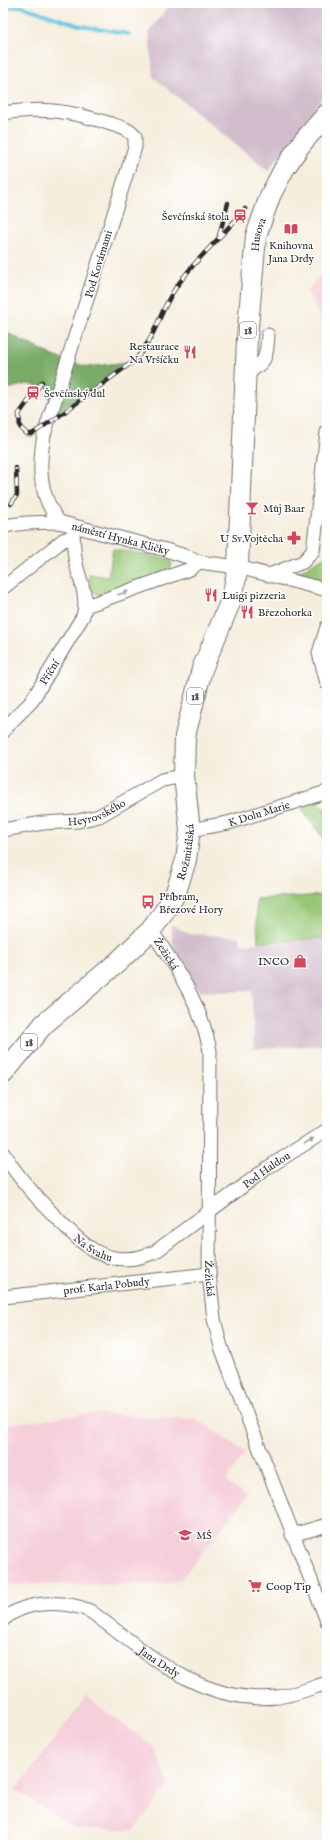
<svg xmlns="http://www.w3.org/2000/svg" width="330" height="1848" font-family="'IM FELL English',serif">
  <style>
    .built { fill: #f5cfd9 }
    .industrial { fill: #d1bdcb }
    .green { fill: #97c776; stroke: #617950 }
    .forest { fill: #79ac67; stroke: #526c49 }
    .lines { fill: none; stroke-linecap: round; stroke-linejoin: round }
    .stream { stroke: #5fc3dc; stroke-width: 3.5 }
    .street-casing { stroke: #726f69; stroke-width: 15 }
    .primary-casing { stroke: #726f69; stroke-width: 22 }
    .street { stroke: #fff; stroke-width: 13 }
    .primary { stroke: #fff; stroke-width: 20 }
    .rail-casing { stroke: #2b2b2b; stroke-width: 4.5 }
    .rail { stroke: #fff; stroke-width: 3; stroke-dasharray: 9; stroke-linecap: butt }
    .oneway { fill: #a0a0a0 }
    .labels { text-anchor: middle; stroke-width: 3; stroke-linejoin: round; paint-order: stroke }
    .shield { fill: #fff; stroke: #6b6b6b; stroke-width: 1 }
    .shield-label { font-size: 10px; font-weight: bold; fill: #2b2b2b }
    .poi-label { font-size: 11px; fill: #2b2b2b; stroke: #fff; text-anchor: start }
    .street-label { font-size: 11px; fill: #2b2b2b; stroke: #fff }
  </style>
  <rect width="100%" height="100%" fill="#fff"/>
  <filter id="ink" filterUnits="userSpaceOnUse"><feTurbulence type="fractalNoise" baseFrequency=".025" numOctaves="2"/><feDisplacementMap in="SourceGraphic" scale="8" xChannelSelector="R" yChannelSelector="G"/><feConvolveMatrix kernelMatrix="1 2 1 2 8 2 1 2 1" color-interpolation-filters="sRGB"/></filter>
  <filter id="wash" filterUnits="userSpaceOnUse"><feTurbulence type="fractalNoise" baseFrequency=".012" numOctaves="4" result="noise"/><feDisplacementMap in="SourceGraphic" scale="16" xChannelSelector="R" yChannelSelector="G"/><feGaussianBlur stdDeviation="0.9" result="paint"/><feColorMatrix in="noise" values="0 0 0 0 0 0 0 0 0 0 0 0 0 0 0 0 0 1.4 0 .05"/><feComposite in="paint" operator="in"/></filter>
  <g filter="url(#wash)">
    <rect width="100%" height="100%" fill="#f5eedd"/>
    <g class="built">
      <path d="M 327,268 L 327,330 L 307,291 Z"/>
      <path d="M 92,1413 L 198,1420 L 245,1452 L 226,1482 L 247,1496 L 181,1579 L 166,1584 L 3,1585 L 3,1425 Z"/>
      <path d="M 86,1697 L 153,1746 L 169,1785 L 134,1830 L 74,1828 L 16,1790 Z"/>
    </g>
    <g class="industrial">
      <path d="M 171,3 L 327,3 L 327,91 L 268,171 L 153,77 L 149,32 Z"/>
      <path d="M 171,924 L 189,934 L 239,937 L 242,944 L 327,939 L 327,1045 L 254,1049 L 252,991 L 199,992 L 173,947 Z"/>
    </g>
    <g class="green">
      <path d="M 113,549 L 168,559 L 172,563 L 170,570 L 109,594 L 99,595 L 91,590 L 89,574 L 108,577 Z"/>
      <path d="M 327,555 L 327,586 L 291,577 Z"/>
      <path d="M 318,802 L 325,809 L 327,840 L 325,841 L 303,811 L 303,806 Z"/>
      <path d="M 327,895 L 327,938 L 258,942 L 256,899 Z"/>
    </g>
    <path class="forest" d="M 3,331 L 56,357 L 87,367 L 126,362 L 84,395 L 51,416 L 48,387 L 27,384 L 3,390 Z"/>
    <g class="lines">
      <path class="stream" d="M 3,9 L 21,6 L 78,25 L 129,34"/>
    </g>
  </g>
  <g filter="url(#ink)">
    <g class="lines">
      <g class="street-casing">
        <g id="street">
          <path d="M 3,113 C 45,107 71,111 111,124 C 120,127 130,129 135,137 L 135,147 L 44,435 C 38,469 39,494 59,522"/>
          <path d="M 246,374 C 267,362 266,358 268,335"/>
          <path id="s1" d="M 3,526 L 26,523 L 59,522 L 166,550 L 191,558 L 199,562 L 238,567 L 327,590"/>
          <path d="M 269,575 L 303,562 L 313,551 L 327,432"/>
          <path d="M 3,588 L 63,540 L 73,537"/>
          <path d="M 86,606 L 190,569 L 199,562"/>
          <path d="M 327,627 L 319,653 L 327,683"/>
          <path id="s2" d="M 3,732 L 12,721 L 31,702 L 83,616 C 88,599 82,585 77,568 C 74,555 73,540 73,527"/>
          <path id="s3" d="M 3,830 L 43,823 L 78,821 L 99,816 L 162,780 L 184,776"/>
          <path id="s4" d="M 190,830 L 228,823 L 327,792"/>
          <path id="s5" d="M 151,930 C 177,970 201,1003 210,1051 L 209,1274 L 214,1319 L 221,1347 L 250,1424 L 327,1621"/>
          <path id="s6" d="M 3,1153 C 17,1176 34,1195 53,1214 C 84,1246 108,1272 155,1252 L 267,1168 L 327,1130"/>
          <path id="s7" d="M 3,1297 L 209,1274"/>
          <path d="M 292,1535 L 327,1525"/>
          <path id="s8" d="M 3,1620 C 25,1600 64,1600 90,1611 C 147,1653 201,1705 277,1697 C 294,1695 311,1688 327,1683"/>
        </g>
      </g>
      <g class="primary-casing">
        <g id="primary">
          <path id="s9" d="M 3,1074 L 44,1024 L 118,962 L 151,930 L 167,908 L 176,892 L 186,860 L 190,830 L 184,776 L 185,736 L 202,669 L 232,598 L 238,567 L 247,338 L 256,236 L 270,196 L 284,169 L 301,144 L 327,114"/>
        </g>
      </g>
      <use href="#street" class="street"/>
      <use href="#primary" class="primary"/>
      <g class="rail-casing">
        <g id="rail">
          <path d="M 219,236 L 228,203"/>
          <path d="M 42,382 L 19,414 L 20,427 L 27,434 L 32,434 L 59,416 L 134,361 C 155,339 158,316 173,292 C 193,261 222,237 245,209"/>
          <path d="M 11,504 L 17,495 L 16,468"/>
        </g>
      </g>
      <use href="#rail" class="rail"/>
    </g>
    <defs><path id="oneway-solid" d="M-6-.8H1V-3.2L6.5 0L1 3.2V.8H-6Z"/></defs>
    <g class="oneway">
      <use href="#oneway-solid" transform="translate(123 593) rotate(-20)"/>
      <use href="#oneway-solid" transform="translate(309 1141) rotate(-32)"/>
    </g>
  </g>
  <defs>
    <g id="station-bare" transform="scale(1.08)"><path d="M-3-6H3Q5-6 5-4V2Q5 4 3 4L4.5 6H3L1.5 4h-3L-3 6H-4.5L-3 4Q-5 4-5 2V-4Q-5-6-3-6ZM-3.5-4v3h7v-3ZM-3.5 1v1.5H-2V1ZM2 1v1.5H3.5V1Z" fill="#d1495b" stroke="#fff" stroke-width="2.5" paint-order="stroke"/></g>
    <g id="library-bare" transform="scale(1.08)"><path d="M-6-4Q-3-5.5-.7-3.5V5Q-3 3-6 4ZM6-4Q3-5.5 .7-3.5V5Q3 3 6 4Z" fill="#d1495b" stroke="#fff" stroke-width="2.5" paint-order="stroke"/></g>
    <g id="restaurant-bare" transform="scale(1.08)"><path d="M-5-6h1v4h1v-4h1v4h1v-4h1v5L-1.5 .5V6h-2V.5L-5-1ZM5-6V6H3V1.5H1.5Q1.5-4 5-6Z" fill="#d1495b" stroke="#fff" stroke-width="2.5" paint-order="stroke"/></g>
    <g id="bar-bare" transform="scale(1.08)"><path d="M-6-5H6L.8 .8V4.5H3.5V6h-7V4.5H-.8V.8Z" fill="#d1495b" stroke="#fff" stroke-width="2.5" paint-order="stroke"/></g>
    <g id="pharmacy-bare" transform="scale(1.08)"><path d="M-2-6h4v4h4v4h-4v4h-4v-4h-4v-4h4Z" fill="#d1495b" stroke="#fff" stroke-width="2.5" paint-order="stroke"/></g>
    <g id="bus-bare" transform="scale(1.08)"><path d="M-5-6H5V4H4V6H2V4H-2V6H-4V4H-5ZM-3.5-4V0h7V-4ZM-3.5 1.2v1.5H-2V1.2ZM2 1.2v1.5H3.5V1.2Z" fill="#d1495b" stroke="#fff" stroke-width="2.5" paint-order="stroke"/></g>
    <g id="shop-bare" transform="scale(1.08)"><path d="M-5-2.5h2.3a2.7 3.5 0 0 1 5.4 0H5L5.5 6h-11ZM-1.5-2.5h3a1.5 2.3 0 0 0-3 0Z" fill="#d1495b" stroke="#fff" stroke-width="2.5" paint-order="stroke"/></g>
    <g id="school-bare" transform="scale(1.08)"><path d="M0-5L7-2L0 1L-7-2ZM-4 1L0 2.5L4 1V4Q0 6-4 4Z" fill="#d1495b" stroke="#fff" stroke-width="2.5" paint-order="stroke"/></g>
    <g id="supermarket-bare" transform="scale(1.08)"><path d="M-6-5.5h2.5l.6 2H6L4.5 2H-2.5L-4.4-4H-6ZM-1.5 3.2a1.3 1.3 0 1 0 .1 0ZM3 3.2a1.3 1.3 0 1 0 .1 0Z" fill="#d1495b" stroke="#fff" stroke-width="2.5" paint-order="stroke"/></g>
  </defs>
  <g fill-rule="evenodd">
    <use href="#station-bare" x="240" y="216"/>
    <use href="#library-bare" x="291" y="229"/>
    <use href="#restaurant-bare" x="190" y="352"/>
    <use href="#station-bare" x="33" y="393"/>
    <use href="#bar-bare" x="252" y="508"/>
    <use href="#pharmacy-bare" x="294" y="538"/>
    <use href="#restaurant-bare" x="211" y="595"/>
    <use href="#restaurant-bare" x="247" y="612"/>
    <use href="#bus-bare" x="148" y="902"/>
    <use href="#shop-bare" x="300" y="961"/>
    <use href="#school-bare" x="185" y="1535"/>
    <use href="#supermarket-bare" x="255" y="1586"/>
  </g>
  <g class="labels">
    <g class="shield">
      <rect x="240" y="322" width="16" height="16" rx="3"/>
      <rect x="187" y="688" width="16" height="16" rx="3"/>
      <rect x="21" y="1034" width="16" height="16" rx="3"/>
    </g>
    <g class="shield-label">
      <text x="248" y="334">18</text>
      <text x="195" y="700">18</text>
      <text x="29" y="1046">18</text>
    </g>
    <g class="poi-label">
      <text x="229" y="220" text-anchor="end">Ševčínská štola</text>
      <text x="291" y="249" text-anchor="middle">Knihovna<tspan x="291" dy="13">Jana Drdy</tspan></text>
      <text x="179" y="350" text-anchor="end">Restaurace<tspan x="179" dy="13">Na Vršíčku</tspan></text>
      <text x="44" y="397">Ševčínský důl</text>
      <text x="263" y="512">Můj Baar</text>
      <text x="283" y="542" text-anchor="end">U Sv.Vojtěcha</text>
      <text x="222" y="599">Luigi pizzeria</text>
      <text x="258" y="616">Březohorka</text>
      <text x="159" y="900">Příbram,<tspan x="159" dy="13">Březové Hory</tspan></text>
      <text x="289" y="965" text-anchor="end">INCO</text>
      <text x="196" y="1539">MŠ</text>
      <text x="266" y="1590">Coop Tip</text>
    </g>
    <g class="street-label">
      <text dy="4" stroke="none"><textPath href="#s9" startOffset="922">Husova</textPath></text>
      <text transform="translate(98 264) rotate(-73)" y="4">Pod Kovárnami</text>
      <text dy="4" stroke="none"><textPath href="#s1" startOffset="120">náměstí Hynka Kličky</textPath></text>
      <text dy="4" stroke="none"><textPath href="#s2" startOffset="76">Příční</textPath></text>
      <text dy="4" stroke="none"><textPath href="#s3" startOffset="96">Heyrovského</textPath></text>
      <text dy="4" stroke="none"><textPath href="#s4" startOffset="71">K Dolu Marie</textPath></text>
      <text dy="4" stroke="none"><textPath href="#s9" startOffset="294">Rožmitálská</textPath></text>
      <text dy="4" stroke="none"><textPath href="#s5" startOffset="28">Žežická</textPath></text>
      <text dy="4" stroke="none"><textPath href="#s6" startOffset="336">Pod Haldou</textPath></text>
      <text dy="4" stroke="none"><textPath href="#s6" startOffset="132">Na Svahu</textPath></text>
      <text dy="4" stroke="none"><textPath href="#s5" startOffset="363">Žežická</textPath></text>
      <text dy="4" stroke="none"><textPath href="#s7" startOffset="104">prof. Karla Pobudy</textPath></text>
      <text dy="4" stroke="none"><textPath href="#s8" startOffset="178">Jana Drdy</textPath></text>
    </g>
  </g>
  <rect width="330" height="1848" fill="none" stroke="#fff" stroke-width="16"/>
</svg>
